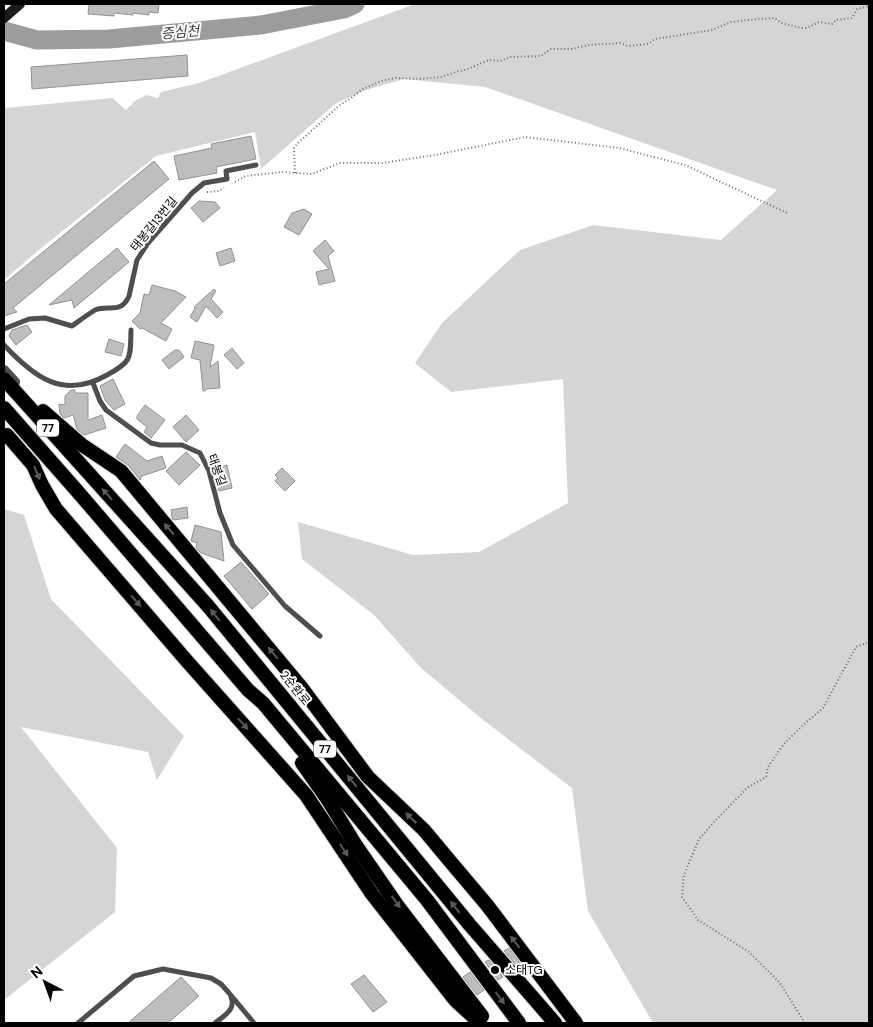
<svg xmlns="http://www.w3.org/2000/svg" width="873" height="1027" font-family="'DM Sans','Noto Sans KR',sans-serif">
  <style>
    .green { fill: #d5d5d5 }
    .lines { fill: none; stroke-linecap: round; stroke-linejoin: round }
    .river { stroke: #9c9c9c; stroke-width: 19 }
    .building { fill: #bebebe; stroke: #929292 }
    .trunk-casing { stroke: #dbdbdb; stroke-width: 16 }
    .path { stroke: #707070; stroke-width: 2; stroke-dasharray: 1 2.5; stroke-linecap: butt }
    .service { stroke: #4e4e4e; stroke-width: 5 }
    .tertiary { stroke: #4e4e4e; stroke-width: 10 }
    .secondary { stroke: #1b1b1b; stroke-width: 10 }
    .trunk { stroke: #000; stroke-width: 14 }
    .oneway { fill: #595959 }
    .poi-dot { fill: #000; stroke: #fff; stroke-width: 2 }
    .labels { text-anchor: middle; stroke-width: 4; stroke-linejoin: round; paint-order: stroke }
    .shield { fill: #fff; stroke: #4c4c4c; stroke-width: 1 }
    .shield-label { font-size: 11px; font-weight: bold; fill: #000 }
    .street-label { font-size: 12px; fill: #000; stroke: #fff }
    .poi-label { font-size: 12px; fill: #000; stroke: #fff; text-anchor: start }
    .water-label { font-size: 14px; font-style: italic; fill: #3d3d3d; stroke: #fff }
  </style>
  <rect width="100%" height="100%" fill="#fff"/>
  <g class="green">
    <path d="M 415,4 L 869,4 L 869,1023 L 653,1023 L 588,911 L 572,788 L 482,719 L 421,668 L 374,615 L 302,559 L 298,522 L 413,555 L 479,552 L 568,503 L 563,379 L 451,392 L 415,363 L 442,323 L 520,250 L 593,225 L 721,240 L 777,190 L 485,87 L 404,79 L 366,90 L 335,104 L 261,169 L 255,132 L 156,156 L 40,249 L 4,280 L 4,109 L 5,108 L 112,98 L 126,110 L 135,101 L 146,95 L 158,98 L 161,92 L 199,83 Z"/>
    <path d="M 4,509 L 24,515 L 51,599 L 184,736 L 157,780 L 148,752 L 21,727 L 117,848 L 115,912 L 4,1000 Z"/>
  </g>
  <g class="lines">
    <path class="river" d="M 4,31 L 37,40 L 109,39 L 261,25 L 344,9 L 355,4"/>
  </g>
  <g class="building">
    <path d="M 89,4 L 159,4 L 158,13 L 149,12 L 149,15 L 133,13 L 133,15 L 114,13 L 114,16 L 88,14 Z"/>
    <path d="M 187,55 L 188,76 L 32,89 L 31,67 Z"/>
    <path d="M 251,136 L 256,159 L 216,167 L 217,173 L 179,180 L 174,156 L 212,148 L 211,144 Z"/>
    <path d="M 154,161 L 169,179 L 13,308 L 17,312 L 4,316 L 4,284 Z"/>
    <path d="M 199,201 L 215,202 L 220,208 L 203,222 L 191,208 Z"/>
    <path d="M 304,209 L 312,214 L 299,235 L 284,227 L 292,213 Z"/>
    <path d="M 325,240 L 334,251 L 328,256 L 335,281 L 319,285 L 316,272 L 329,269 L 313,251 Z"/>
    <path d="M 117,248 L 129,262 L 74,308 L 72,300 L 49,305 Z"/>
    <path d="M 231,248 L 235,261 L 220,266 L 216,253 Z"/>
    <path d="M 152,285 L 175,291 L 186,297 L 161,323 L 172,329 L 166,341 L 142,328 L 140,329 L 132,321 L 140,313 L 144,294 L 149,295 Z"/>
    <path d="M 214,289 L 216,291 L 211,299 L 223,312 L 217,318 L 206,306 L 197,322 L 190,317 L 195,308 L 194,307 Z"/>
    <path d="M 27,325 L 32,332 L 16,345 L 9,336 L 12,330 Z"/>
    <path d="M 109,339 L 124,344 L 121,356 L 105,352 Z"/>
    <path d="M 195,341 L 214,345 L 210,367 L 218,361 L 220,388 L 206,389 L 205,391 L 203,391 L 200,360 L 191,358 Z"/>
    <path d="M 232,348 L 244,363 L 237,369 L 224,355 Z"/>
    <path d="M 175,350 L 179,350 L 184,357 L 169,369 L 162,360 Z"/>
    <path d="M 113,379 L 125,404 L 114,410 L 105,400 L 100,386 Z"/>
    <path d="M 71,390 L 75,390 L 75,393 L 88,393 L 88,420 L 102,415 L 106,428 L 84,435 L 77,429 L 73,415 L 64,418 L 60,414 L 59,404 L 65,405 L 65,396 Z"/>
    <path d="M 145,405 L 165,420 L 151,438 L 144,432 L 147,427 L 137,419 L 137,416 Z"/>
    <path d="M 186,415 L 199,430 L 186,442 L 173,427 Z"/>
    <path d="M 125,444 L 147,461 L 162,456 L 166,468 L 142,476 L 140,480 L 128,465 L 116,457 Z"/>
    <path d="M 186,452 L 200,465 L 179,485 L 166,471 Z"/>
    <path d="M 227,465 L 232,488 L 219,491 L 213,469 Z"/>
    <path d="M 282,468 L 295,481 L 285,491 L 275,481 L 278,478 L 275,475 Z"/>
    <path d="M 187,507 L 188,518 L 173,520 L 172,518 L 171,510 Z"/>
    <path d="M 195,525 L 221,532 L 224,561 L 201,553 L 196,548 L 197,543 L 191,541 Z"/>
    <path d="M 241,562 L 269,594 L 252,609 L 224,576 Z"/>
    <path d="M 509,948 L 523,967 L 519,969 L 504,951 Z"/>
    <path d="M 489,960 L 503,977 L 498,980 L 485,962 Z"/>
    <path d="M 470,972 L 484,990 L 477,995 L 463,977 Z"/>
    <path d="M 364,975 L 387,1002 L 373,1012 L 351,984 Z"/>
    <path d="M 181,977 L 199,996 L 168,1023 L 128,1023 Z"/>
  </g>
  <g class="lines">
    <g class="trunk-casing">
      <g id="trunk">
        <path d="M 4,379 L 208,606 L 469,924 L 555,1023"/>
        <path d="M 4,408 L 78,492 L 248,690 L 263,703 L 427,900 L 519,1023"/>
        <path d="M 43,411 L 82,445 L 121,471 L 301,687 L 368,777 L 424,830 L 449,860 L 487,905 L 576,1023"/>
        <path d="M 7,435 L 33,465 L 42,485 L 56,509 L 186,660 L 306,795 L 372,894 L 455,1000 L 480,1023"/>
        <path d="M 302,763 L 328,800 L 355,844 L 397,905 L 482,1016"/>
      </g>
    </g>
    <g class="path">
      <path d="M 295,173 L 294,148 L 298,143 L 340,105 L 350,99 L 363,89 L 381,81 L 395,78 L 421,79 L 441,77 L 459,71 L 465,70 L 489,60 L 500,61 L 510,57 L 541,56 L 551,49 L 571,49 L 589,45 L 620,43 L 628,46 L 648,44 L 655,39 L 712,30 L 731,22 L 748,20 L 774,18 L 782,23 L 801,28 L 807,28 L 819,22 L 832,24 L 836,20 L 852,18 L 857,9 L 869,6"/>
      <path d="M 235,182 L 246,176 L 282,172 L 312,174 L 340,163 L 382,163 L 435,155 L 525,137 L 619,148 L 685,165 L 787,213"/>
      <path d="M 207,192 L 219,191 L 224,188"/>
      <path d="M 805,1023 L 780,983 L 749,952 L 698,920 L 682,897 L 684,875 L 699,839 L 714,822 L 747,788 L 766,777 L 768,767 L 783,745 L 803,725 L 823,708 L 856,647 L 869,642"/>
    </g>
    <g class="service">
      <path d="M 4,329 L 29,319 L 45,318 L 72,326 C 79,321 87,315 95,310 C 108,304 121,315 129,296 L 137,260 L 148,243 L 192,193 L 204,183 L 227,179 L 226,171 L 256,165"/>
      <path d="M 4,345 C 34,377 63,400 107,375 C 133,361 130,358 131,330"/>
      <path d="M 93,383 L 100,401 L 106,410 L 151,443 L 160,445 L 182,445 L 200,453 L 209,471 L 220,513 L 233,545 L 285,606 L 320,636"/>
      <path d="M 78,1023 L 134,976 L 163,969 L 211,978 L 221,984 L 229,993 L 254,1023"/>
      <path d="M 215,1023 C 225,1015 236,1010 231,997"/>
    </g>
    <path class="tertiary" d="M 4,370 L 15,382"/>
    <path class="secondary" d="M 4,18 L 20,4"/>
    <use href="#trunk" class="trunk"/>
  </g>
  <defs><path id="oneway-solid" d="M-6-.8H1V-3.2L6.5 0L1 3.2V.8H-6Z" transform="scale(1.25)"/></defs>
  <g class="oneway">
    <use href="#oneway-solid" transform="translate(37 473) rotate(67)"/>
    <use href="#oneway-solid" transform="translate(107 494) rotate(-132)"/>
    <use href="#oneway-solid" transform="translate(169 529) rotate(-130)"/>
    <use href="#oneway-solid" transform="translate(136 601) rotate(49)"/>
    <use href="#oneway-solid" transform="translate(215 615) rotate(-129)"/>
    <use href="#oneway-solid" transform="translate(273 653) rotate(-130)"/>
    <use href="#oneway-solid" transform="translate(243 724) rotate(48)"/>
    <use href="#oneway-solid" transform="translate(352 781) rotate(-129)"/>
    <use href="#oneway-solid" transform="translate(411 818) rotate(-136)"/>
    <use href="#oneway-solid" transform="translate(344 850) rotate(57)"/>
    <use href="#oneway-solid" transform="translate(396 902) rotate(54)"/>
    <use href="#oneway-solid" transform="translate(455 907) rotate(-129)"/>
    <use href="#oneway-solid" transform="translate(515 942) rotate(-127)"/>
    <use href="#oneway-solid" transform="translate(500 998) rotate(53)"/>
  </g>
  <circle class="poi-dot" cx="495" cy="970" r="5"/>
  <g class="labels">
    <g class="shield">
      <rect x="37" y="419.5" width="22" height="17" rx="4"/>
      <rect x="314" y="740.5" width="22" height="17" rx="4"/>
    </g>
    <g class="shield-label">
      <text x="48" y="432">77</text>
      <text x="325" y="753">77</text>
    </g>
    <g class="street-label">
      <text transform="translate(154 224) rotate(-51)" y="4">태봉길13번길</text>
      <text transform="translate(217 470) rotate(70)" y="4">태봉길</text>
      <text transform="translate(295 688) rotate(51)" y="4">2순환로</text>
    </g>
    <g class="poi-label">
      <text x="505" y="974">소태TG</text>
    </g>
    <g class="water-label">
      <text transform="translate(180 32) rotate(-5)" y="5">증심천</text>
    </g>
  </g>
  <rect width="873" height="1027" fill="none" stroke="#000000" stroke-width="10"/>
  <g transform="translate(45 982) rotate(319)" stroke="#ffffff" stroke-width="4" paint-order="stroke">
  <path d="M0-4L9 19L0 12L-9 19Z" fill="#000000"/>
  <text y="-8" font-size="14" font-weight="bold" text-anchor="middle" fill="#000000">N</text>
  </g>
</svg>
